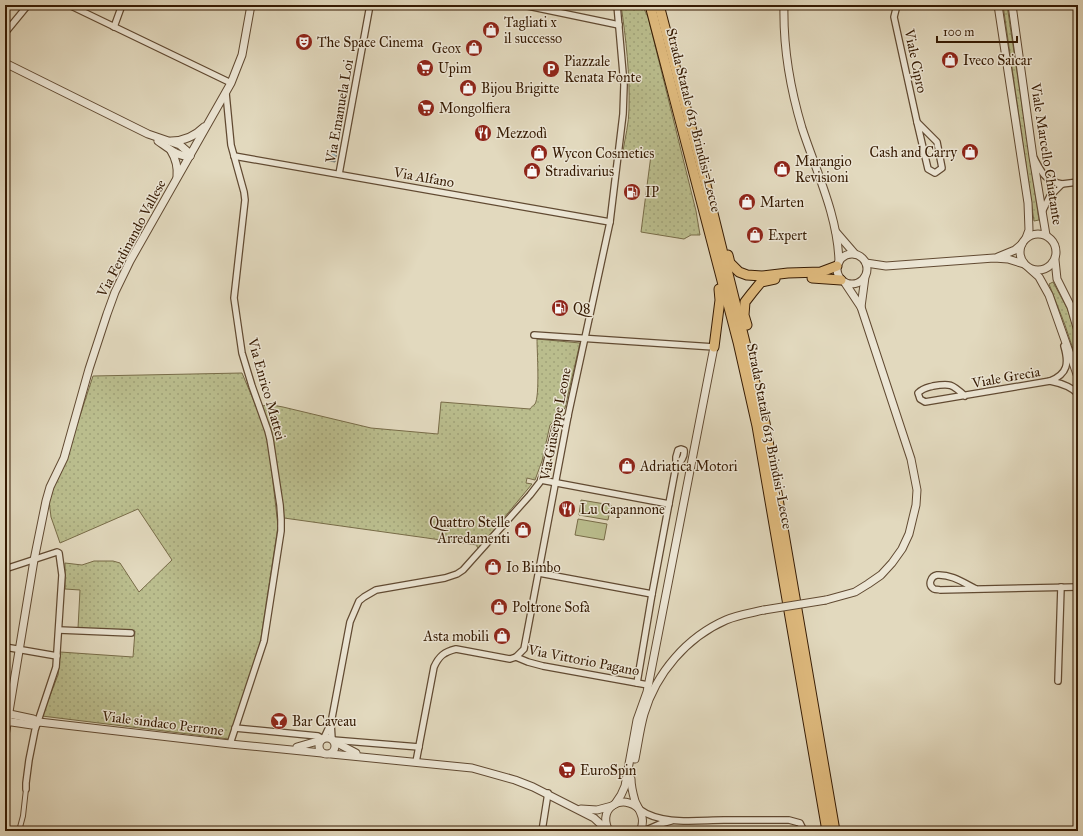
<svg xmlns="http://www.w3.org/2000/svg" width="1083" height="836" font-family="'IM FELL Great Primer',serif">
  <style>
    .grass { fill: url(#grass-dots); stroke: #786c48 }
    .park { fill: #babd8d; stroke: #786c48 }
    .water { fill: url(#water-rules); stroke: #737973 }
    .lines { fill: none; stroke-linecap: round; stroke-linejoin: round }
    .pedestrian-casing { stroke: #614a32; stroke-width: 6 }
    .minor-casing { stroke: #614a32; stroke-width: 8 }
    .tertiary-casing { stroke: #614a32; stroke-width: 9 }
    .trunk-casing { stroke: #361b03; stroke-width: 11 }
    .pedestrian { stroke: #ece6d5; stroke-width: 4 }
    .minor { stroke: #ece6d5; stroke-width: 5.5 }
    .tertiary { stroke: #ece6d5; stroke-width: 7 }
    .trunk { stroke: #e1bc7f; stroke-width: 9 }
    .tertiary-bridge-casing { stroke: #614a32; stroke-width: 9; stroke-linecap: butt }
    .tertiary-bridge { stroke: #ece6d5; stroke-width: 7 }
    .labels { text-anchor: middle; stroke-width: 3; stroke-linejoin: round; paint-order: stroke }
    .poi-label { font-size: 14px; fill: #361b03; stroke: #ece6d5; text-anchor: start }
    .street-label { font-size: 14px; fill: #361b03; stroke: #ece6d5 }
  </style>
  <defs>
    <pattern id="grass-dots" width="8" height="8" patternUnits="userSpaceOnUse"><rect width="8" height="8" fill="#babd8d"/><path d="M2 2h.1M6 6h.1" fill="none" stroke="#a0a278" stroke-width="1.8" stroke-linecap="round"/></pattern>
    <pattern id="water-rules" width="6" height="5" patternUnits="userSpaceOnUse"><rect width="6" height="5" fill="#9bb7bd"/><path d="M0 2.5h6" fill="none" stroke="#7f9497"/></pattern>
  </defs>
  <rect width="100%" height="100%" fill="#e2d9be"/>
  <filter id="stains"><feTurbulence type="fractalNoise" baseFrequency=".005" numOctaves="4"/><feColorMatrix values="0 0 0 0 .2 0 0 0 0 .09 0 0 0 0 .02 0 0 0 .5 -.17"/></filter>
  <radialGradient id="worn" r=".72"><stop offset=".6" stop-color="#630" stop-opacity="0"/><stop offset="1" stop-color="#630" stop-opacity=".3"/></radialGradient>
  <g class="grass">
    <path d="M 621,5 L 642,5 L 648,17 L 696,211 L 700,235 L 691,235 L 684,239 L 641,232 L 651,155 L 623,151 C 625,138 629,123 629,109 C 630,74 626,39 621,5 Z"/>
    <path d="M 1003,5 L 1007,5 L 1039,220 L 1034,221 Z"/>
    <path d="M 1053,282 L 1067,308 L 1078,341 L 1078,364 L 1065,325 L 1049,284 Z"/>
    <path d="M 537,339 L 580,343 L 565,408 L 550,425 L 542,461 L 535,480 L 527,478 L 526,483 L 532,484 L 479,548 L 477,547 L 477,545 L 284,518 L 273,438 L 270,426 L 261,406 L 272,405 L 283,407 L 371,428 L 438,434 L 441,402 L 530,409 C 530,408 534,405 535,404 C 540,396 537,351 537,339 Z"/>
    <path d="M 242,373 L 261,418 L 268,439 L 278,526 L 259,651 L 229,739 L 42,716 L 58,675 L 60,652 L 133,657 L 135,631 L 78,628 L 80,590 L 65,589 L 65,563 L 82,565 L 94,561 L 113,561 L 120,563 L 139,592 L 172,560 L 138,509 L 60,543 L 51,517 L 49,501 L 55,484 L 64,465 L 93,376 Z"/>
  </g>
  <g class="park">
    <path d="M 581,500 L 611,505 L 608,520 L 579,515 Z"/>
    <path d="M 578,519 L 607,524 L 604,540 L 575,535 Z"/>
  </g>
  <path class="water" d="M 332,145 L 338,146 L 335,162 L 329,161 Z"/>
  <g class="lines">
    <g class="pedestrian-casing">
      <path id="pedestrian" d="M 19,831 L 23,816 L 26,789"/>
    </g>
    <g class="minor-casing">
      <g id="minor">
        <path d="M 69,5 L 231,83"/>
        <path d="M 523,5 L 619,25"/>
        <path d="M 897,5 L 894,17 L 917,122"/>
        <path d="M 114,27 L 122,5"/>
        <path d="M 5,33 L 28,5"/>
        <path d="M 226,93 L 231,145 L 244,192 L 245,200 L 234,298 L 242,353 L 252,386 L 268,431 L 270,439 L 280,505 L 281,519 L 281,531 L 264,641 L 230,744"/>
        <path d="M 917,122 L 937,142 L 942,168 L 935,173 L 928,169 Z"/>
        <path d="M 234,156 L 610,222"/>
        <path d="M 1034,158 C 1042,173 1045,181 1062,184 L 1050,196 L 1042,212"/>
        <path d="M 339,174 L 370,5"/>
        <path d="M 1062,184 L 1078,182"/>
        <path d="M 534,335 L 714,347"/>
        <path d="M 1050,381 C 1060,383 1071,386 1078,394"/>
        <path d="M 965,396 C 952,384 950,383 933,386 C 926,388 923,388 918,393 L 920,399 L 925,402 L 1050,381 C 1068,374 1069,363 1064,346"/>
        <path d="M 541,480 L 669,504"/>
        <path d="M 5,569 L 57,552 L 59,553 L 62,575 L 56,667 L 35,730 L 29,760 L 26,783 L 26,789"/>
        <path d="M 539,573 L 652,594"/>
        <path d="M 976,589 C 964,583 951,574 937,575 C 931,576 927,585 934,589 C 936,590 938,589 940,590 L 1078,587"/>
        <path d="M 59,630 L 131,633"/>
        <path d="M 5,647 L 57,656"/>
        <path d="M 516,657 L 528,662 L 543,666 L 648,685"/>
        <path d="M 1058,681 L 1061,587"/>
        <path d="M 637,683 L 652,594 L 676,466 L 676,457 L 678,450 L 681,449 L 684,450 C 685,457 681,461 676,466"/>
        <path d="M 235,728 L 318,736 L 323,739"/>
        <path d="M 324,738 L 330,725"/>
        <path d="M 332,739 L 331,723 L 350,622 L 359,601 L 364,597 L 376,590 L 445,578 L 457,574 L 463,570 L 530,495 L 540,482 L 545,469 L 555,428 L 560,422 L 568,416"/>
        <path d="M 333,740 L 419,747"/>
        <path d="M 416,762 L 434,667 C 439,656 444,652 456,649 L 510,659 L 516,657 L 524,649 L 568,416 L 610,222 L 623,114 L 624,85 L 617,5"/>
        <path d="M 639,809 C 662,826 698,820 724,820 C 745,820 767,820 789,820 L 800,823 L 804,831"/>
        <path d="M 542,831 L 548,793"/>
        <path d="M 644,831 L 660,824 L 671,821"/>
      </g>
    </g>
    <g class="tertiary-casing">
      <g id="tertiary">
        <path d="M 784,5 C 783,47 790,88 802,128 C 816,171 838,216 839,262"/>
        <path d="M 998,5 L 1028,203 L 1029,230 L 1026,238"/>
        <path d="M 1012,5 L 1033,157 L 1046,235"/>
        <path d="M 5,63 L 148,134 L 180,145 L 188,152 L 190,156"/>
        <path d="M 158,141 C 167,147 179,158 190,156"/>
        <path d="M 171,141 C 184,141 195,136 204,127"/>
        <path d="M 171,151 C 176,159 178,167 177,177"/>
        <path d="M 836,232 L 855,254"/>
        <circle cx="1038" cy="252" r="18"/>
        <circle cx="852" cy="269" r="15"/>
        <path d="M 998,257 L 1015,250 L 1022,244"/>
        <path d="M 1055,260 L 1057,279 L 1071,307 L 1078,331"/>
        <path d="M 866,263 L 886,266 L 994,258 L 1008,259 L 1024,264"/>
        <path d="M 1030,269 L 1039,277 L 1049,295 L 1078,377"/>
        <path d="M 861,307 L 865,277"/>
        <path d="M 826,600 L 855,592 L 868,584 L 881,575 L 892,563 L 902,549 L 909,534 L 916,505 L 917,490 L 911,459 L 861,307 L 845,283"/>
        <path d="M 5,713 L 33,719 L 39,722 L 230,744 L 322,753"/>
        <path d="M 5,721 L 32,725 L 39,722"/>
        <path d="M 5,736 L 34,560 L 46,501 L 50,487 L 64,458 L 89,369 L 107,314 L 115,292 L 130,261 L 231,83 L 242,55 L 251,5"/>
        <circle cx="327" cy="746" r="8"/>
        <path d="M 335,742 L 356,753"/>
        <path d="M 297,747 L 321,740"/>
        <path d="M 331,754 L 472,768 L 515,780 L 533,787 L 594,818 L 608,831"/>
        <path d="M 635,759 C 638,744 640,728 644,714 C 656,673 687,637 726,620 C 738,615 751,613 764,610"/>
        <path d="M 631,779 C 631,786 633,794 635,801 C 640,812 646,819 640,831"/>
        <path d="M 615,804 L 621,795 L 625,786 L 637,720 L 647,692 L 714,347"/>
        <path d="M 581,809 L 597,810 L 612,806"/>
        <path d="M 608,829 C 598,807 623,793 639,809"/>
      </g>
    </g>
    <g class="trunk-casing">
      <g id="trunk">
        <path d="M 650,5 L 738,342 L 757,426 L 827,831"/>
        <path d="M 659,5 L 705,181 L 765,423 L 835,831"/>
        <path d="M 728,255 L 730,263 L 739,272 L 747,275 L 762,276 L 788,273 L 821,272 L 837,266"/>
        <path d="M 812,278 L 841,280"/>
        <path d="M 747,325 L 744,315 L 745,302 L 752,293 L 761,282 L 775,279"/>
        <path d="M 714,347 L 720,300 L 719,289"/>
      </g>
    </g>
    <use href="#pedestrian" class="pedestrian"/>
    <use href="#minor" class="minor"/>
    <use href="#tertiary" class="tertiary"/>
    <use href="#trunk" class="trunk"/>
    <g class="tertiary-bridge-casing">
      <path id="tertiary-bridge" d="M 764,610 L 826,600"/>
    </g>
    <use href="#tertiary-bridge" class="tertiary-bridge"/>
  </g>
  <defs>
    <g id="shop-disc" transform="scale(0.9)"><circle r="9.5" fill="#8f2418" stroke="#ece6d5"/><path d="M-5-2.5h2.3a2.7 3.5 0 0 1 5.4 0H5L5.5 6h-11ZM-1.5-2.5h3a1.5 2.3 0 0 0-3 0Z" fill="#fff"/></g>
    <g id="theatre-disc" transform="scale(0.9)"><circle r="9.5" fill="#8f2418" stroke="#ece6d5"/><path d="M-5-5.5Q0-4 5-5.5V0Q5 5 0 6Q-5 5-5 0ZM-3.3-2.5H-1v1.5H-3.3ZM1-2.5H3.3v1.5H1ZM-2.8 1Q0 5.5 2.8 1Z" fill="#fff"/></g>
    <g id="supermarket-disc" transform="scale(0.9)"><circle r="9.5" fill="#8f2418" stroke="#ece6d5"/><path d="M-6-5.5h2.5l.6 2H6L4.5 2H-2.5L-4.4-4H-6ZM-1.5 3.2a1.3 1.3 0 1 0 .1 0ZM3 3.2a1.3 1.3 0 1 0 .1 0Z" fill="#fff"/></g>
    <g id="parking-disc" transform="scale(0.9)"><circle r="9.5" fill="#8f2418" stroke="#ece6d5"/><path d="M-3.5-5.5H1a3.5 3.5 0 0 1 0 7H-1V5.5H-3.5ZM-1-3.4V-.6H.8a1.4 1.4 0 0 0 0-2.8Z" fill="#fff"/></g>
    <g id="restaurant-disc" transform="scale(0.9)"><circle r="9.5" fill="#8f2418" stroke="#ece6d5"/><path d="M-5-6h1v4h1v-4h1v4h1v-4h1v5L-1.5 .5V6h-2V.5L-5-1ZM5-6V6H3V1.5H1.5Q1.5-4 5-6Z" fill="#fff"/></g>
    <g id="fuel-disc" transform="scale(0.9)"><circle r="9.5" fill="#8f2418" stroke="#ece6d5"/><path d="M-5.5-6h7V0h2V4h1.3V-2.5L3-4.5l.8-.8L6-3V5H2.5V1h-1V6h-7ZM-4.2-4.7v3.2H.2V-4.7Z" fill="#fff"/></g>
    <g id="bar-disc" transform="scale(0.9)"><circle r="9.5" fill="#8f2418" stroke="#ece6d5"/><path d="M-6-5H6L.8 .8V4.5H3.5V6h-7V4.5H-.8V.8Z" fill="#fff"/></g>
  </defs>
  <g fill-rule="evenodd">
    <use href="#shop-disc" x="491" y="30"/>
    <use href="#theatre-disc" x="304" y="42"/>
    <use href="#shop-disc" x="474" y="48"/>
    <use href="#shop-disc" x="950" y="60"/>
    <use href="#supermarket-disc" x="425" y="68"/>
    <use href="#parking-disc" x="551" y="69"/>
    <use href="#shop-disc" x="468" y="88"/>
    <use href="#supermarket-disc" x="426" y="108"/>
    <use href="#restaurant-disc" x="483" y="133"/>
    <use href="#shop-disc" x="970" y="152"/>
    <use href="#shop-disc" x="539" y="153"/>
    <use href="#shop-disc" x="782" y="169"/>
    <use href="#shop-disc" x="532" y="171"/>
    <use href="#fuel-disc" x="632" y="192"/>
    <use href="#shop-disc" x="747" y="202"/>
    <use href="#shop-disc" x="755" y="235"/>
    <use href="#fuel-disc" x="560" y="308"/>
    <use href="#shop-disc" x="627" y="466"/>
    <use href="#restaurant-disc" x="567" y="509"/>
    <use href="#shop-disc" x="523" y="530"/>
    <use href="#shop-disc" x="493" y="567"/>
    <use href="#shop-disc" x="499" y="607"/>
    <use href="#shop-disc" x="502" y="636"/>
    <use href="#bar-disc" x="279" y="721"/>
    <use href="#supermarket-disc" x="567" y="770"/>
  </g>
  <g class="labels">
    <g class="poi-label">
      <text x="504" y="27">Tagliati x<tspan x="504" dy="16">il successo</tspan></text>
      <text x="317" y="47">The Space Cinema</text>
      <text x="461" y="53" text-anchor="end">Geox</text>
      <text x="963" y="65">Iveco Saicar</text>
      <text x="564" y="66">Piazzale<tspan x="564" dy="16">Renata Fonte</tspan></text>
      <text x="438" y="73">Upim</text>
      <text x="481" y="93">Bijou Brigitte</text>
      <text x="439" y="113">Mongolfiera</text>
      <text x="496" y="138">Mezzodì</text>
      <text x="957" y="157" text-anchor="end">Cash and Carry</text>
      <text x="552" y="158">Wycon Cosmetics</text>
      <text x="795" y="166">Marangio<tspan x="795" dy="16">Revisioni</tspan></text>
      <text x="545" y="176">Stradivarius</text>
      <text x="645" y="197">IP</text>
      <text x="760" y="207">Marten</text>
      <text x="768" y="240">Expert</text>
      <text x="573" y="313">Q8</text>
      <text x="640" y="471">Adriatica Motori</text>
      <text x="580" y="514">Lu Capannone</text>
      <text x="510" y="527" text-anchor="end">Quattro Stelle<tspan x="510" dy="16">Arredamenti</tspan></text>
      <text x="506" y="572">Io Bimbo</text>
      <text x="512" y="612">Poltrone Sofà</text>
      <text x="489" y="641" text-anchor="end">Asta mobili</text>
      <text x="292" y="726">Bar Caveau</text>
      <text x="580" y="775">EuroSpin</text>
    </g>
    <g class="street-label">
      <text transform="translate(916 61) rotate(78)" y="5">Viale Cipro</text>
      <text transform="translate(339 111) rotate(-80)" y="5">Via Emanuela Loi</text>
      <text transform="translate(694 120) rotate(76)" y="5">Strada Statale 613 Brindisi-Lecce</text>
      <text transform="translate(1047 154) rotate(81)" y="5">Viale Marcello Chiatante</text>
      <text transform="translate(424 177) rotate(10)" y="5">Via Alfano</text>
      <text transform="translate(131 238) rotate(-62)" y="5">Via Ferdinando Vallese</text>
      <text transform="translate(1006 377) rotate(-10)" y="5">Viale Grecia</text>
      <text transform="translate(267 389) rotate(74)" y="5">Via Enrico Mattei</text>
      <text transform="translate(555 424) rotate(-79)" y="5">Via Giuseppe Leone</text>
      <text transform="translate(770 436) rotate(79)" y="5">Strada Statale 613 Brindisi-Lecce</text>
      <text transform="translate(584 660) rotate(11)" y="5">Via Vittorio Pagano</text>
      <text transform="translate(163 723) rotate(7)" y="5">Viale sindaco Perrone</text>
    </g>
  </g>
  <rect width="1083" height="836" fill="none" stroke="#e2d9be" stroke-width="20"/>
  <rect x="6" y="6" width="1071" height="824" fill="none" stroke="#361b03" stroke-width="2"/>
  <rect x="10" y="10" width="1063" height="816" fill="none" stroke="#361b03"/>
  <path d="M937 36v6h80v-6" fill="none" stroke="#361b03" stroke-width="2"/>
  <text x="943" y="36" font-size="12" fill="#361b03" stroke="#ece6d5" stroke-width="3" paint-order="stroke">100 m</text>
  <rect width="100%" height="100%" filter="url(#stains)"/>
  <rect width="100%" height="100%" fill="url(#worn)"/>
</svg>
